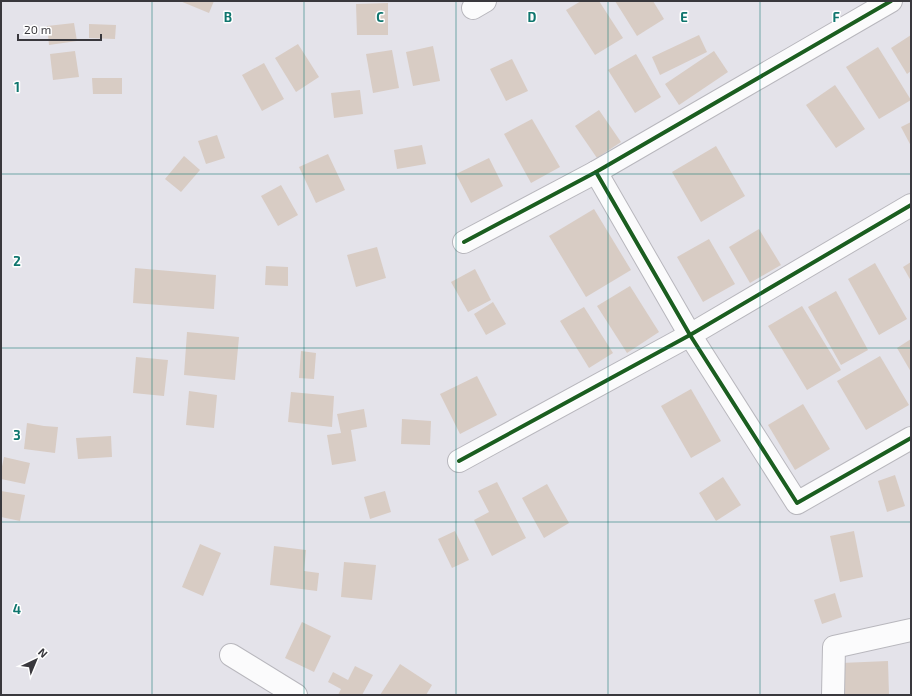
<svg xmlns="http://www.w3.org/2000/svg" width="912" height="696" font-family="'Exo 2',sans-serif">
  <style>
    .building { fill: #d8ccc4 }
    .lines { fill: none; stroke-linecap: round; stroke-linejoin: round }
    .street-casing { stroke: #b8b7bd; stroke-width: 24 }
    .street { stroke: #fbfbfc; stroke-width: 22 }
    .cycleway-casing { stroke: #fff; stroke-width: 6 }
    .cycleway { stroke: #1b5e20; stroke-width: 4 }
    .grid { fill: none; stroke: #0f766e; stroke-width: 1; stroke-opacity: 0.55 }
    .grid-label { font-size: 13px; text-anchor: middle; font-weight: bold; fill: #0f766e; stroke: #fff; stroke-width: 3; stroke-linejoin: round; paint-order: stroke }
  </style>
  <rect width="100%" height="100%" fill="#e4e3ea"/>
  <g class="building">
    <path d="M 180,1 L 214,1 L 209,13 Z"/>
    <path d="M 581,1 L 599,1 L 623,38 L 595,55 L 566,10 Z"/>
    <path d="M 615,1 L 653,1 L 664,19 L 637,36 Z"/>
    <path d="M 388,3 L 388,35 L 357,35 L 356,4 Z"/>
    <path d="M 74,23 L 77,41 L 49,45 L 47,26 Z"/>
    <path d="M 89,24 L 116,25 L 115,39 L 89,38 Z"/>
    <path d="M 699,35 L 707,52 L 660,75 L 652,57 Z"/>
    <path d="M 911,35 L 911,71 L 907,74 L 891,48 Z"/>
    <path d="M 298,44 L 319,77 L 296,92 L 275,58 Z"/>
    <path d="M 433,46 L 440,81 L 413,86 L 406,52 Z"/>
    <path d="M 878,47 L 911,100 L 879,119 L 846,67 Z"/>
    <path d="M 392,50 L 399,88 L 373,93 L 366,54 Z"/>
    <path d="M 75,51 L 79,77 L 53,80 L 50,54 Z"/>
    <path d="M 714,51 L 728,72 L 679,105 L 665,84 Z"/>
    <path d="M 636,54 L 661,97 L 635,113 L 608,70 Z"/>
    <path d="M 512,59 L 528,91 L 506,101 L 490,69 Z"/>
    <path d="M 264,63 L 284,99 L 262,111 L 242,75 Z"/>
    <path d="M 92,78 L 122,78 L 122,94 L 93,94 Z"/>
    <path d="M 835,85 L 865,129 L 836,148 L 806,105 Z"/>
    <path d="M 360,90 L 363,114 L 334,118 L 331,93 Z"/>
    <path d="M 599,110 L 621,142 L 597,158 L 575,126 Z"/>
    <path d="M 532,119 L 560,167 L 531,183 L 504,134 Z"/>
    <path d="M 911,122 L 911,146 L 901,127 Z"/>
    <path d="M 217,135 L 225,158 L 206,164 L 198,141 Z"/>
    <path d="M 422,145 L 426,164 L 397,169 L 394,150 Z"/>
    <path d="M 716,146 L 745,196 L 701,222 L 672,172 Z"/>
    <path d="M 328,154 L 345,190 L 316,203 L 299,167 Z"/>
    <path d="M 184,156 L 200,170 L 181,192 L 165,179 Z"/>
    <path d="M 489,158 L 503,186 L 471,203 L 456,174 Z"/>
    <path d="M 281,185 L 298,215 L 278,226 L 261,196 Z"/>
    <path d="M 594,209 L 631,270 L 586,297 L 549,236 Z"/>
    <path d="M 759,229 L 781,265 L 750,283 L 729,247 Z"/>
    <path d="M 709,239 L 735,284 L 703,302 L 677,257 Z"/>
    <path d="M 377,247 L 386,278 L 356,287 L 347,255 Z"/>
    <path d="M 911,262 L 911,281 L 903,267 Z"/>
    <path d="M 875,263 L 907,319 L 879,335 L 848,279 Z"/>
    <path d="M 266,266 L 288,267 L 288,286 L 265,285 Z"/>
    <path d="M 135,268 L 216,275 L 214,309 L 133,303 Z"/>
    <path d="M 475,269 L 491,300 L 468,312 L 451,282 Z"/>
    <path d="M 630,286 L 659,332 L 627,353 L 597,306 Z"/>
    <path d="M 836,291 L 868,350 L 841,365 L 808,307 Z"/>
    <path d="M 493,302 L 506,324 L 486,335 L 474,314 Z"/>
    <path d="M 802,306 L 841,370 L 807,390 L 768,326 Z"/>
    <path d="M 584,307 L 613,353 L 589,368 L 560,321 Z"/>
    <path d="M 187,332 L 239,337 L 235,380 L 184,375 Z"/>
    <path d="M 911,339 L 911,372 L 897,348 Z"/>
    <path d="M 301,351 L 316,353 L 314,379 L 299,378 Z"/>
    <path d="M 880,356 L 909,405 L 866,430 L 837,381 Z"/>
    <path d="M 136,357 L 168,360 L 164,396 L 133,393 Z"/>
    <path d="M 477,376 L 497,415 L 460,434 L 440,394 Z"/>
    <path d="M 691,389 L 721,441 L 691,458 L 661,406 Z"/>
    <path d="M 189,391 L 217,395 L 214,428 L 186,425 Z"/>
    <path d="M 291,392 L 334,396 L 332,427 L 288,422 Z"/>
    <path d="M 803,404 L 830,449 L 795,470 L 768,425 Z"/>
    <path d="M 364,409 L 367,427 L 351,430 L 356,461 L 332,465 L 327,435 L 341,433 L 337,414 Z"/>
    <path d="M 402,419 L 431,421 L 430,445 L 401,444 Z"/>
    <path d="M 27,423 L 44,426 L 58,427 L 55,453 L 24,449 Z"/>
    <path d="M 111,436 L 112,457 L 78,459 L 76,438 Z"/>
    <path d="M 4,457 L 30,463 L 25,484 L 1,479 L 1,471 Z"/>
    <path d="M 895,475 L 905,506 L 887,512 L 878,481 Z"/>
    <path d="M 723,477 L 741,505 L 716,521 L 699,493 Z"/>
    <path d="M 497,482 L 526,538 L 492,556 L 474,520 L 489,512 L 478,491 Z"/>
    <path d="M 547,484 L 569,523 L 544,538 L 522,498 Z"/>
    <path d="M 1,491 L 25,495 L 20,521 L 1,517 Z"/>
    <path d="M 385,491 L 391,512 L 370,519 L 364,497 Z"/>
    <path d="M 455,531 L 469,560 L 452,568 L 438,539 Z"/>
    <path d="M 854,531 L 863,577 L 840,582 L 830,536 Z"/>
    <path d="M 200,544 L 221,553 L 203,596 L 182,587 Z"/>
    <path d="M 274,546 L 306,550 L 304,571 L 319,573 L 317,591 L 270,585 Z"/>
    <path d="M 344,562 L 376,565 L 372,600 L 341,597 Z"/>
    <path d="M 835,593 L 842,617 L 822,624 L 814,600 Z"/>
    <path d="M 302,622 L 331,636 L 314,672 L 285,658 Z"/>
    <path d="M 888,661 L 889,695 L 843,695 L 841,663 Z"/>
    <path d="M 400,664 L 432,685 L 426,695 L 380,695 Z"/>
    <path d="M 355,666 L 373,675 L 362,695 L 338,695 L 341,689 L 328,682 L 333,672 L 348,680 Z"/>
  </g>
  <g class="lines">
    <g class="street-casing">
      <g id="street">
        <path d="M 473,8 L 485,1"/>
        <path d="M 596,172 L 690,335 L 797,503 L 911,438"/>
        <path d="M 464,242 L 596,172 L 891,1"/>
        <path d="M 459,461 L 690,335 L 911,205"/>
        <path d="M 231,655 L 296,695"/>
        <path d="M 833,695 L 834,647 L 911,630"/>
      </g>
    </g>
    <use href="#street" class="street"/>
    <g class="cycleway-casing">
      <g id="cycleway">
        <path d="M 596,172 L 690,335 L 797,503 L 911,438"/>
        <path d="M 464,242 L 596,172 L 891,1"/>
        <path d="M 459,461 L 690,335 L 911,205"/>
      </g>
    </g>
    <use href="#cycleway" class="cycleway"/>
  </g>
  <path class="grid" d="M 152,1 L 152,695M 304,1 L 304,695M 456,1 L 456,695M 608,1 L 608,695M 760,1 L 760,695M 1,174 L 911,174M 1,348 L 911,348M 1,522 L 911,522"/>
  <g class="grid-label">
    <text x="228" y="22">B</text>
    <text x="380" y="22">C</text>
    <text x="532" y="22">D</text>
    <text x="684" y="22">E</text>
    <text x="836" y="22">F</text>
    <text x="17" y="92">1</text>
    <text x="17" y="266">2</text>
    <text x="17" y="440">3</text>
    <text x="17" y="614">4</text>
  </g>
  <rect width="912" height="696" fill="none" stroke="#39383d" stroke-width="4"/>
  <g transform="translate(36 660) rotate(44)" stroke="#ffffff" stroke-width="3" paint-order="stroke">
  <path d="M0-3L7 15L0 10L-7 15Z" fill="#39383d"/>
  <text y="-6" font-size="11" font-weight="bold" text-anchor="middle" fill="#39383d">N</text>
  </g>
  <path d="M18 34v6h83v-6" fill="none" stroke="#39383d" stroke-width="2"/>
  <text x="24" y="34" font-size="12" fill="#39383d" stroke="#ffffff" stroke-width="3" paint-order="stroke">20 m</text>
</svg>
